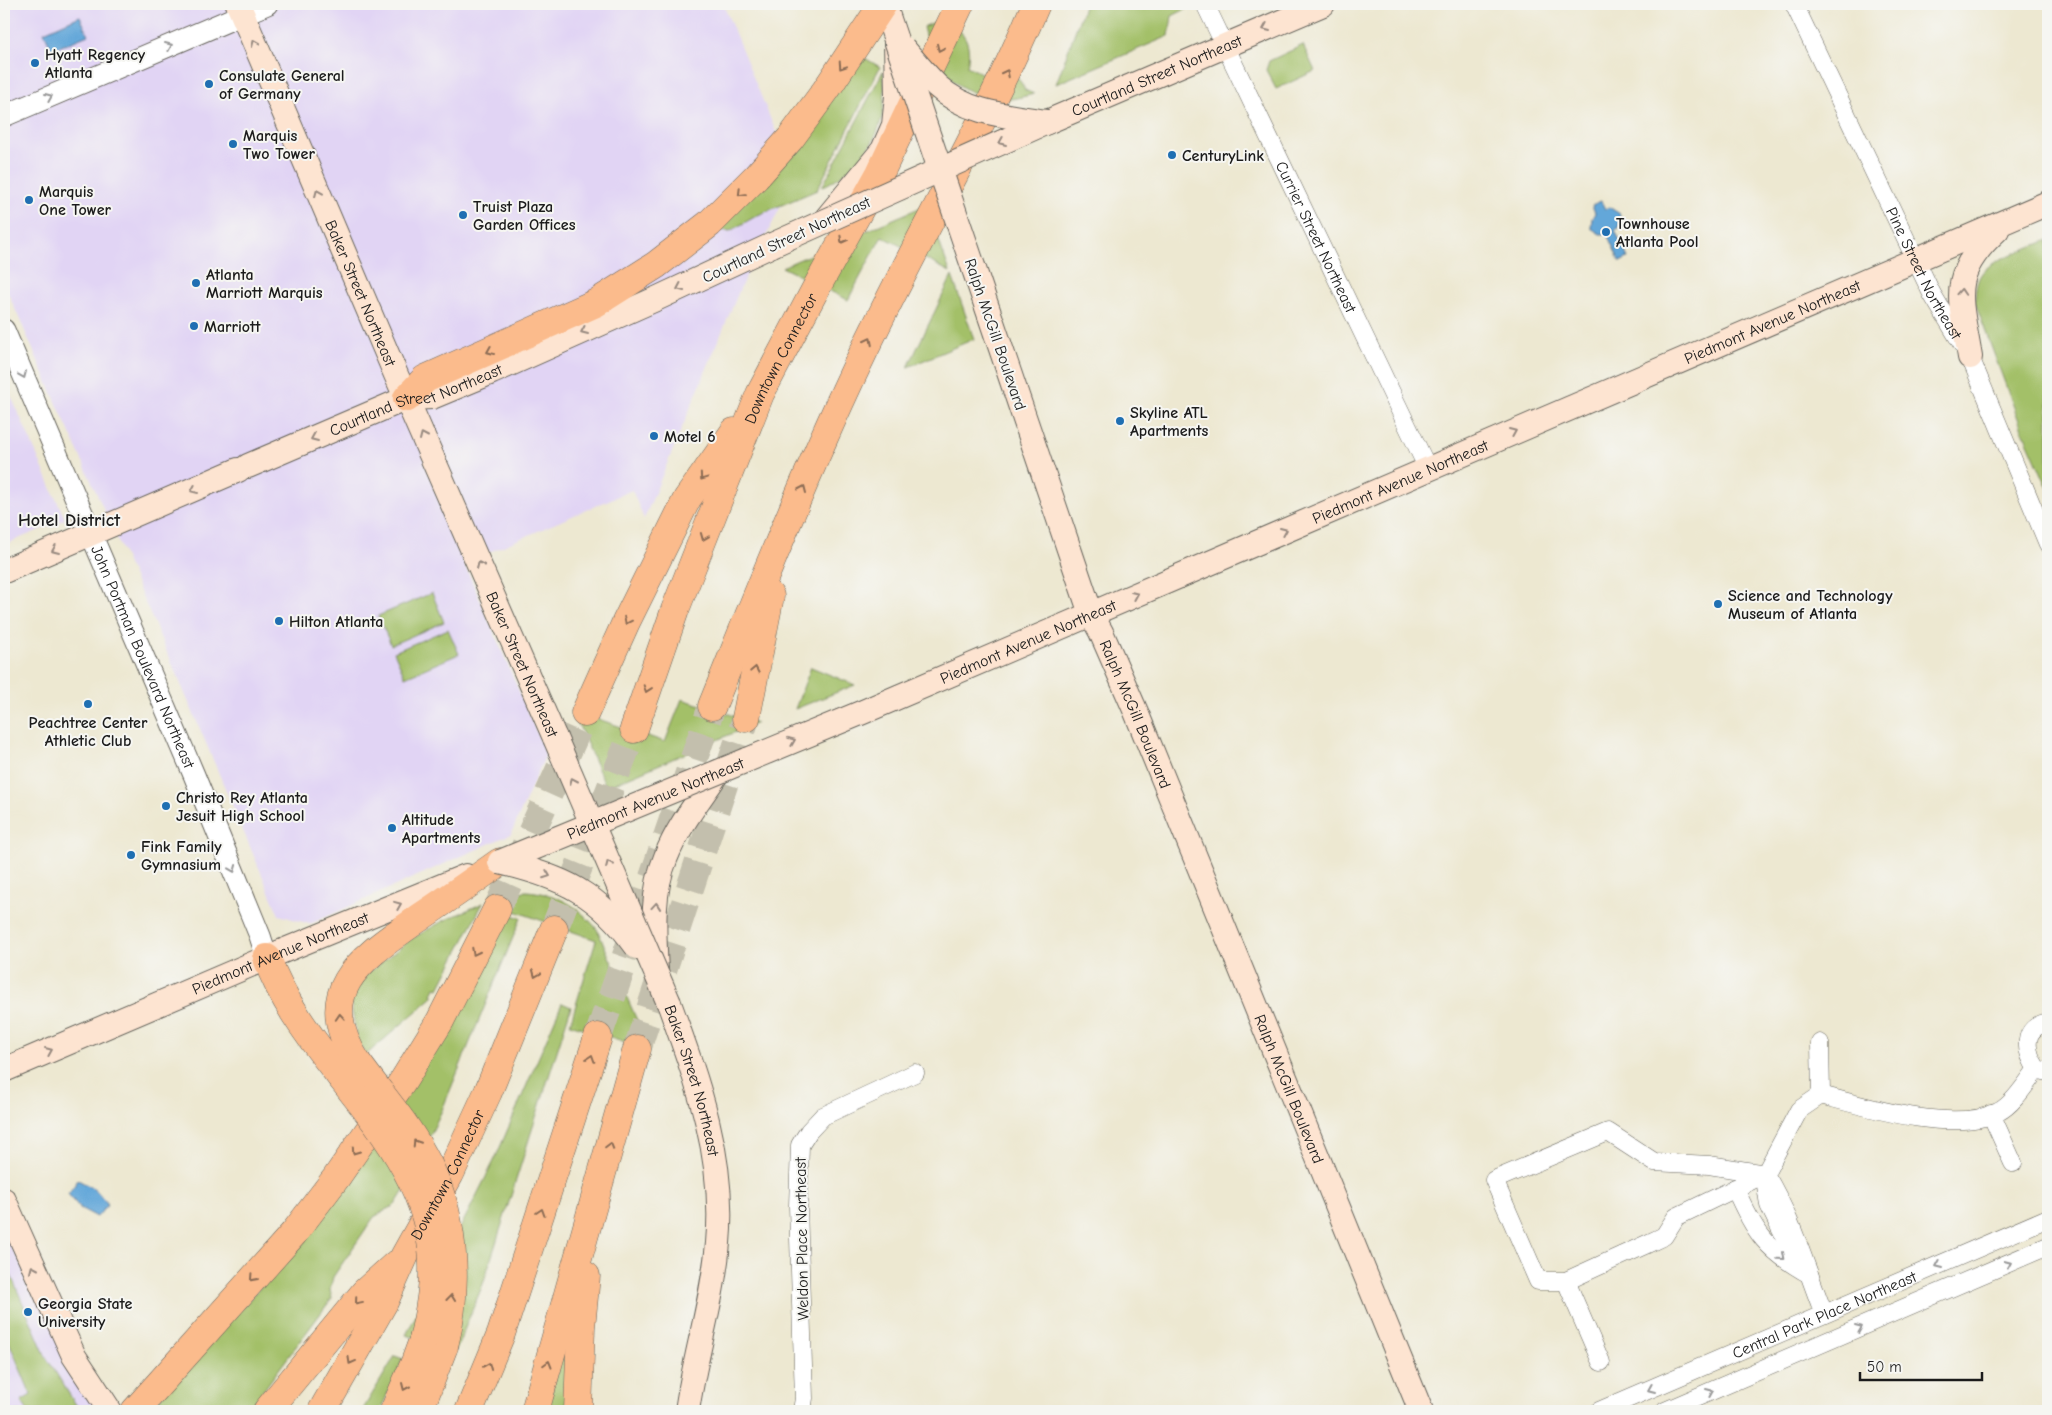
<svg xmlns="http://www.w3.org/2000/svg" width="2052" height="1415" font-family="'Comic Neue',sans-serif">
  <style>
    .built { fill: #e1d4f4 }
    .green { fill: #a3c067; stroke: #606e42 }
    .water { fill: #64a7d9; stroke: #40627a }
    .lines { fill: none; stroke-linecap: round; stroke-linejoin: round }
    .motorway-tunnel { stroke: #c3bfad; stroke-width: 28; stroke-dasharray: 28 14; stroke-linecap: butt }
    .minor-casing { stroke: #65635b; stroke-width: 19 }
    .tertiary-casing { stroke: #65635b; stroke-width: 23 }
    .secondary-casing { stroke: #65635b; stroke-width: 26 }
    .motorway-casing { stroke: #65635b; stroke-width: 29 }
    .minor { stroke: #fff; stroke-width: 18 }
    .tertiary { stroke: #fff; stroke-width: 21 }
    .secondary { stroke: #fde4d1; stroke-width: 24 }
    .motorway { stroke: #fbbb8c; stroke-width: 28 }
    .secondary-bridge-casing { stroke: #65635b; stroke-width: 26; stroke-linecap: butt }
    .motorway-bridge-casing { stroke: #65635b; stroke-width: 29; stroke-linecap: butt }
    .secondary-bridge { stroke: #fde4d1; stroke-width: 24 }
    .motorway-bridge { stroke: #fbbb8c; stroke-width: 28 }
    .oneway { stroke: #988a80 }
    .oneway2 { stroke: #999 }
    .oneway3 { stroke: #8c6c54 }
    .poi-dot { fill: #1f6fb2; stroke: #f6f6f2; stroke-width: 2 }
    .labels { text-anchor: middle; stroke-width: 4; stroke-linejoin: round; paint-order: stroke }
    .poi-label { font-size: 16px; font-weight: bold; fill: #1c1c1c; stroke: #f6f6f2; text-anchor: start }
    .street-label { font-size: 16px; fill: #1c1c1c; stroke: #f6f6f2 }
    .neighbourhood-label { font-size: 18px; font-weight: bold; fill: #1c1c1c; stroke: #f6f6f2 }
  </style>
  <rect width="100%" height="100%" fill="#f6f6f2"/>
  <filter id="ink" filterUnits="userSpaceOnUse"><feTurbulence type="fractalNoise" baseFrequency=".02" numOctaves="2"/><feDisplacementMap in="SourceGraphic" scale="10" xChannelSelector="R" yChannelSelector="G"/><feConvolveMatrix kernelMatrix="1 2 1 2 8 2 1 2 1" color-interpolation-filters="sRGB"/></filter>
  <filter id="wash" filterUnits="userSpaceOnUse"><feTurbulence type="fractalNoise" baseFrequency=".0096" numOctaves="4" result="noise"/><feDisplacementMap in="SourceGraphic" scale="20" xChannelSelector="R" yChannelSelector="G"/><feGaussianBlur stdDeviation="1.12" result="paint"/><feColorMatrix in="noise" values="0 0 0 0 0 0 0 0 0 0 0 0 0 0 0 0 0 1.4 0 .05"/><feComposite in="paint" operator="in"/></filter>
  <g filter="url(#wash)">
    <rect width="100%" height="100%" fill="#ede8d1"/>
    <g class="built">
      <path d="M 4,4 L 654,4 L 656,5 L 659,4 L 723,4 L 795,178 L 742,284 L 644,519 L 632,490 L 464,563 L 546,754 L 511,834 L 310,924 L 279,915 L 177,675 L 4,284 Z"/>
      <path d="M 4,380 L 65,519 L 4,545 Z"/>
      <path d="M 4,1212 L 99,1411 L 4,1411 Z"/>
    </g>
    <g class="green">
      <path d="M 1085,4 L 1190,4 L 1192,6 L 1172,16 L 1169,36 L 1056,84 Z"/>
      <path d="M 935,22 C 962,24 973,40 967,66 L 985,75 L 989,69 C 1006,67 1019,75 1025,90 L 1034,94 C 1026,96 1018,98 1011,99 C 978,101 945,83 931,53 C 927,45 925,35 923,27 Z"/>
      <path d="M 1303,45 L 1315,71 L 1276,89 L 1266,70 L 1269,61 Z"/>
      <path d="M 863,57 L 880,67 L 817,190 L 758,215 L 730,231 L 715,230 Z"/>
      <path d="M 883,71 C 891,124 870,163 822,187 Z"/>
      <path d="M 926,205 L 950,272 L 882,236 L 848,300 L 782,267 Z"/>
      <path d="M 2048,240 L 2048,488 L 2022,429 L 1975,303 C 1975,293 1976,281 1982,273 C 1993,258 2031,248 2048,240 Z"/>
      <path d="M 952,276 L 974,339 L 908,367 Z"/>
      <path d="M 432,593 L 444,622 L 391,645 L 378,616 Z"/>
      <path d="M 448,629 L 459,654 L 405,677 L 394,652 Z"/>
      <path d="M 811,667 L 855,685 L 795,709 Z"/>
      <path d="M 682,699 L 757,723 L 606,787 L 572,710 L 665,742 Z"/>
      <path d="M 526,891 C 557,893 578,906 597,929 L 650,1050 L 570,1024 L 596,940 L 487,901 L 507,894 Z"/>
      <path d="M 483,903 L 439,988 L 435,987 L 432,995 L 434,996 L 366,1055 L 358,1044 L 350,998 L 354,984 L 411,939 L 443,921 Z"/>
      <path d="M 506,913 L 521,918 L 442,1110 L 407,1186 L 395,1205 L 374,1217 L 333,1277 L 330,1290 L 332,1298 L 248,1411 L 148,1411 L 295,1249 Z"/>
      <path d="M 562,1003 L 571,1007 L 483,1284 L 456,1350 L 406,1335 L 495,1159 Z"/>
      <path d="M 4,1259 L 46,1357 L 80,1411 L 28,1411 L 21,1401 L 31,1395 L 4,1330 Z"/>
      <path d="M 563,1344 L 570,1346 L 566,1411 L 547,1411 Z"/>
      <path d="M 395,1356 L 403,1359 L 380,1411 L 362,1411 Z"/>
    </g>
    <g class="water">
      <path d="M 80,16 L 88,35 L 52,50 L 44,32 Z"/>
      <path d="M 1601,201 L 1605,209 L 1609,207 L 1620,214 L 1619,228 L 1615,230 L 1628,258 L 1620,262 L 1607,234 L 1600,234 L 1591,228 L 1592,218 L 1595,213 L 1592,205 Z"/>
      <path d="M 78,1180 L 95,1189 L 108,1204 L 97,1217 L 80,1208 L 68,1194 Z"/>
    </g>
  </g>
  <g filter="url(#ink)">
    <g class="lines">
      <g class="motorway-tunnel">
        <path d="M 497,909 L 585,713"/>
        <path d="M 554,929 L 634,729"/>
        <path d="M 598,1037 L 712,706"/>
        <path d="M 637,1049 L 746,718"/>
      </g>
      <g class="minor-casing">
        <g id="minor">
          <path id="s1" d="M 1205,4 L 1428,469"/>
          <path id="s2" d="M 1794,4 L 1932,294 L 1970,357 L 2048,544"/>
          <path d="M 1820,1043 L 1821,1095"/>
          <path d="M 2048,1072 L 2037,1069 C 2025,1051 2021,1028 2048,1022"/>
          <path d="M 1991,1114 L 2013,1163"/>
          <path d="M 1765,1174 L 1709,1165 L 1654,1162 L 1608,1132 L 1494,1180 L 1538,1281 L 1566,1281 L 1647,1244 L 1664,1236 L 1676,1217 L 1765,1174 L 1799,1110 L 1821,1095 C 1866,1107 1954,1134 1998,1112 C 2013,1105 2027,1082 2037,1069"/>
          <path d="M 1765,1174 C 1792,1218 1805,1266 1824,1314"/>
          <path d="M 1765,1179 L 1769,1205 L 1789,1246"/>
          <path d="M 1735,1188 C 1754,1232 1767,1251 1809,1274"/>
          <path d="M 1566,1281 L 1601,1362"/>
          <path d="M 802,1411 L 804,1398 L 798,1206 L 800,1145 L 809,1131 L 823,1116 L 915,1073"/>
          <path id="s3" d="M 1599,1411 L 2048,1218"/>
          <path d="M 1665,1411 L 2048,1246"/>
        </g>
      </g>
      <g class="tertiary-casing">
        <g id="tertiary">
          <path d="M 4,116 L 267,4"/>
          <path id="s4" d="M 4,330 L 194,775 L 260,936 L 267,958"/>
        </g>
      </g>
      <g class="secondary-casing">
        <g id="secondary">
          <path id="s5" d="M 238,4 L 397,377 L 555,738"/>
          <path id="s6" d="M 1047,122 L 1323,4"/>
          <path d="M 826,219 L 883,150 L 894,125 L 897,96 L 896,40 L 884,4"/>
          <path id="s7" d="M 974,269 L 1091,614 L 1101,632 L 1136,712 L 1421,1411"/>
          <path d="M 1970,357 C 1960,297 1948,275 1997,230"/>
          <path id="s8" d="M 248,466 L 407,398 L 432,397 L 492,372 L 658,298 L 772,245"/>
          <path d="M 4,571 L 238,470"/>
          <path id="s9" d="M 747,760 L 863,712 L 2048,203"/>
          <path d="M 656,971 C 654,933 651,892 666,857 C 678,826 700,799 718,772"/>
          <path id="s10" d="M 669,1003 C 697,1080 726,1159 718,1243 C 713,1300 695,1355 687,1411"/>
          <path id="s11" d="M 4,1070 L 278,953 L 466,876"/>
          <path d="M 4,1200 L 74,1356 L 110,1411"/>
        </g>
      </g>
      <g class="motorway-casing">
        <g id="motorway">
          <path d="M 407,398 L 425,379 L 596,303 L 656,265 L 709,224 L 756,177 L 790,139 L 826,90 L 883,4"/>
          <path d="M 712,706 C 761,586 809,465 865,349 C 921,233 986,122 1036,4"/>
          <path d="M 585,713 L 626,622 L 687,499 L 734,432"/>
          <path d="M 746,718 L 770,596"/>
          <path id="s12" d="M 634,729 L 675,610 L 760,394 L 815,290 L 880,173 L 960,4"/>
          <path d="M 267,958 C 282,1001 312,1040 340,1076"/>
          <path d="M 357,1062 C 310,989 364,957 419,918 C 446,900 473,881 500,862"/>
          <path d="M 135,1411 L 294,1233 L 336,1178 L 403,1081 L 440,1021 L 497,909"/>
          <path d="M 267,1411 L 365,1292 L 395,1265"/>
          <path id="s13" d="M 322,1411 L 384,1302 L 405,1255 L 450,1174 L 488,1092 L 554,929"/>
          <path d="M 394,1411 L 415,1362 L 423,1340"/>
          <path d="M 419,1411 L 444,1346"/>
          <path d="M 469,1411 L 501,1334 L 598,1037"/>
          <path d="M 535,1411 L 637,1049"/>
          <path d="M 578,1411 L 581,1327 L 586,1276"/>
        </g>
      </g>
      <use href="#minor" class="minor"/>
      <use href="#tertiary" class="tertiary"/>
      <use href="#secondary" class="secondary"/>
      <use href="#motorway" class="motorway"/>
      <g class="secondary-bridge-casing">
        <g id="secondary-bridge">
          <path d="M 896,40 L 974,269"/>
          <path d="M 903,48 C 914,61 925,74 937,86 C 967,114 1009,116 1047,122"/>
          <path d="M 772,245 L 1047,122"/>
          <path d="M 555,738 L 669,1003"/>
          <path id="s14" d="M 500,862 L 747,760"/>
          <path d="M 500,862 C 563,877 598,893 637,947"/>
        </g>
      </g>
      <g class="motorway-bridge-casing">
        <g id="motorway-bridge">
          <path d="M 357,1062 C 379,1093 405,1121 423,1155 C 455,1211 460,1284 444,1346"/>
          <path d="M 340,1076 C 386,1134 435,1195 433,1272 C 433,1295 428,1318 423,1340"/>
        </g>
      </g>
      <use href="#secondary-bridge" class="secondary-bridge"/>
      <use href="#motorway-bridge" class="motorway-bridge"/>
    </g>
    <defs><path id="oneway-chevron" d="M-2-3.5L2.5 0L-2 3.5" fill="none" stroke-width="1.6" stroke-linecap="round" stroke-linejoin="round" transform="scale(1.25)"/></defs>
    <g class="oneway">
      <use href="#oneway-chevron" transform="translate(1266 28) rotate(157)"/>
      <use href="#oneway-chevron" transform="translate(255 43) rotate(-113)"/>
      <use href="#oneway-chevron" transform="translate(1002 142) rotate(157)"/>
      <use href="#oneway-chevron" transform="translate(318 193) rotate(-113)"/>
      <use href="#oneway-chevron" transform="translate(680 288) rotate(155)"/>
      <use href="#oneway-chevron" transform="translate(1961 292) rotate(-86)"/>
      <use href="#oneway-chevron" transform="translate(584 331) rotate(156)"/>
      <use href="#oneway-chevron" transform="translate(1513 432) rotate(-23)"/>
      <use href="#oneway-chevron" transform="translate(423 436) rotate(-114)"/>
      <use href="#oneway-chevron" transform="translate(314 438) rotate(157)"/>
      <use href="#oneway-chevron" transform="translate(194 490) rotate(157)"/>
      <use href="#oneway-chevron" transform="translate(1284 531) rotate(-23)"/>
      <use href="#oneway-chevron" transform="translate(55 550) rotate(157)"/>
      <use href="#oneway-chevron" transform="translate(480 565) rotate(-114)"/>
      <use href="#oneway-chevron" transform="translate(1135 595) rotate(-23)"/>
      <use href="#oneway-chevron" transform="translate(792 741) rotate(-22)"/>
      <use href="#oneway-chevron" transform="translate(573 781) rotate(-114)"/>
      <use href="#oneway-chevron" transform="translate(609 864) rotate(-113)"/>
      <use href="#oneway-chevron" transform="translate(547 875) rotate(21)"/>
      <use href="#oneway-chevron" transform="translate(398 905) rotate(-22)"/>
      <use href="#oneway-chevron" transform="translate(656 906) rotate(-85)"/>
      <use href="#oneway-chevron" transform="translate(49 1051) rotate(-23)"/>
      <use href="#oneway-chevron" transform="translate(33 1269) rotate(-114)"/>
    </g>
    <g class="oneway2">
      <use href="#oneway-chevron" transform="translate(169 46) rotate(-23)"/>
      <use href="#oneway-chevron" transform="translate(49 97) rotate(-23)"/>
      <use href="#oneway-chevron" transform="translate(23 375) rotate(67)"/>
      <use href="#oneway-chevron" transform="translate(233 869) rotate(68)"/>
      <use href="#oneway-chevron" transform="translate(1782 1257) rotate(41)"/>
      <use href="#oneway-chevron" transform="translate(2008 1264) rotate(-23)"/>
      <use href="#oneway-chevron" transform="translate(1939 1265) rotate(157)"/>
      <use href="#oneway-chevron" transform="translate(1859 1328) rotate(-23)"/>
      <use href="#oneway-chevron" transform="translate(1651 1389) rotate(157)"/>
      <use href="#oneway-chevron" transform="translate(1710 1392) rotate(-23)"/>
    </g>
    <g class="oneway3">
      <use href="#oneway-chevron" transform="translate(940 48) rotate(115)"/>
      <use href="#oneway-chevron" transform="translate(842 66) rotate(124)"/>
      <use href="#oneway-chevron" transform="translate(1006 73) rotate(-63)"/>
      <use href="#oneway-chevron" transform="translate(741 193) rotate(135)"/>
      <use href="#oneway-chevron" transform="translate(843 240) rotate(119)"/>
      <use href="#oneway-chevron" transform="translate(869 341) rotate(-63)"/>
      <use href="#oneway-chevron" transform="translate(490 351) rotate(157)"/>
      <use href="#oneway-chevron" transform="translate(703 477) rotate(125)"/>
      <use href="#oneway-chevron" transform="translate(803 489) rotate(-66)"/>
      <use href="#oneway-chevron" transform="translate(704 537) rotate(112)"/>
      <use href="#oneway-chevron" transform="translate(627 621) rotate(116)"/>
      <use href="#oneway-chevron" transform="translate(755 670) rotate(-79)"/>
      <use href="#oneway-chevron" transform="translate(647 689) rotate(109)"/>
      <use href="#oneway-chevron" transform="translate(475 952) rotate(117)"/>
      <use href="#oneway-chevron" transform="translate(536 974) rotate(112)"/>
      <use href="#oneway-chevron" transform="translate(340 1017) rotate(-94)"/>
      <use href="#oneway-chevron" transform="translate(591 1058) rotate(-72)"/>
      <use href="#oneway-chevron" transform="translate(416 1143) rotate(-123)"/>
      <use href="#oneway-chevron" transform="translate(610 1146) rotate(-75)"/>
      <use href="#oneway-chevron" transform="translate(355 1151) rotate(125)"/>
      <use href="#oneway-chevron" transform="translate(541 1212) rotate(-72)"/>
      <use href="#oneway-chevron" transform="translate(253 1278) rotate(132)"/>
      <use href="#oneway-chevron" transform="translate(451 1298) rotate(-84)"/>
      <use href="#oneway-chevron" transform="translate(358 1301) rotate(130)"/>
      <use href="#oneway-chevron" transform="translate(351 1361) rotate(119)"/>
      <use href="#oneway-chevron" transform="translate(548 1364) rotate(-74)"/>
      <use href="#oneway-chevron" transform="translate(488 1366) rotate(-68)"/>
      <use href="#oneway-chevron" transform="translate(405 1387) rotate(114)"/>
    </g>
  </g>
  <g class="poi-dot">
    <circle cx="35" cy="63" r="5"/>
    <circle cx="209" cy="84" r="5"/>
    <circle cx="233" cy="144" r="5"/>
    <circle cx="1172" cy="155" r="5"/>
    <circle cx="29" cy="200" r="5"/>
    <circle cx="463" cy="215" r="5"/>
    <circle cx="1606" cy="232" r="5"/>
    <circle cx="196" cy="283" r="5"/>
    <circle cx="194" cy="326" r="5"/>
    <circle cx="1120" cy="421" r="5"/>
    <circle cx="654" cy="436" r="5"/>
    <circle cx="1718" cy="604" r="5"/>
    <circle cx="279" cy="621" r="5"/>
    <circle cx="88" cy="704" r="5"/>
    <circle cx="166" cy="806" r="5"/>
    <circle cx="392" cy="828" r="5"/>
    <circle cx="131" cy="855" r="5"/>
    <circle cx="28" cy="1312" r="5"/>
  </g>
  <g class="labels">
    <g class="poi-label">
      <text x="45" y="60">Hyatt Regency<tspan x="45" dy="18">Atlanta</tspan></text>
      <text x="219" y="81">Consulate General<tspan x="219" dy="18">of Germany</tspan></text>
      <text x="243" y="141">Marquis<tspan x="243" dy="18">Two Tower</tspan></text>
      <text x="1182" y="161">CenturyLink</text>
      <text x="39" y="197">Marquis<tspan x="39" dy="18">One Tower</tspan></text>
      <text x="473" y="212">Truist Plaza<tspan x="473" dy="18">Garden Offices</tspan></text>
      <text x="1616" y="229">Townhouse<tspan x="1616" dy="18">Atlanta Pool</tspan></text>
      <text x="206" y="280">Atlanta<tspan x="206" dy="18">Marriott Marquis</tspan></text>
      <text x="204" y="332">Marriott</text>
      <text x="1130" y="418">Skyline ATL<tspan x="1130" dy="18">Apartments</tspan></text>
      <text x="664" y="442">Motel 6</text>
      <text x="1728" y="601">Science and Technology<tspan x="1728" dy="18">Museum of Atlanta</tspan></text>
      <text x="289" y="627">Hilton Atlanta</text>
      <text x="88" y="728" text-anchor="middle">Peachtree Center<tspan x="88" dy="18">Athletic Club</tspan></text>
      <text x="176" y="803">Christo Rey Atlanta<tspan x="176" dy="18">Jesuit High School</tspan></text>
      <text x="402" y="825">Altitude<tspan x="402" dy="18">Apartments</tspan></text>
      <text x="141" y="852">Fink Family<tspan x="141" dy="18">Gymnasium</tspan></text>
      <text x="38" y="1309">Georgia State<tspan x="38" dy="18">University</tspan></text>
    </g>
    <g class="street-label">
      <text dy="6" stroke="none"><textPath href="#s6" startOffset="119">Courtland Street Northeast</textPath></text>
      <text dy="6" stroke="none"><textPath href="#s1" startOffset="258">Currier Street Northeast</textPath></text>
      <text transform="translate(786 239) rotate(-25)" y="6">Courtland Street Northeast</text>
      <text dy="6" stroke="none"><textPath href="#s2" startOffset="299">Pine Street Northeast</textPath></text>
      <text dy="6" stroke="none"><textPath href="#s5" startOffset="314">Baker Street Northeast</textPath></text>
      <text dy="6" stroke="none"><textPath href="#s9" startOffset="1115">Piedmont Avenue Northeast</textPath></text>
      <text transform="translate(996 334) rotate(71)" y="6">Ralph McGill Boulevard</text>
      <text dy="6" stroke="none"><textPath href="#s12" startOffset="399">Downtown Connector</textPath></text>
      <text dy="6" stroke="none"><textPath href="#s8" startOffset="181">Courtland Street Northeast</textPath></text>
      <text dy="6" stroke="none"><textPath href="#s9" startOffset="710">Piedmont Avenue Northeast</textPath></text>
      <text dy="6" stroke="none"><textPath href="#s9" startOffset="305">Piedmont Avenue Northeast</textPath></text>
      <text dy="6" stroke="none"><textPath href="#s4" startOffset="355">John Portman Boulevard Northeast</textPath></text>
      <text dy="6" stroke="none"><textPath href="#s5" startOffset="719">Baker Street Northeast</textPath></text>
      <text dy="6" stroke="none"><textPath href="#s7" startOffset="474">Ralph McGill Boulevard</textPath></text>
      <text dy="6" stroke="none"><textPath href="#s14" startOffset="168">Piedmont Avenue Northeast</textPath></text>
      <text dy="6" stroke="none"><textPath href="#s11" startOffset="300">Piedmont Avenue Northeast</textPath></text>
      <text dy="6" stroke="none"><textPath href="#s10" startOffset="81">Baker Street Northeast</textPath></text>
      <text dy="6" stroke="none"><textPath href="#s7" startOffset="879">Ralph McGill Boulevard</textPath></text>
      <text dy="6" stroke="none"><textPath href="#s13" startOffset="268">Downtown Connector</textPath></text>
      <text transform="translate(801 1239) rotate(-91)" y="6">Weldon Place Northeast</text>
      <text dy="6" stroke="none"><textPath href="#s3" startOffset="245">Central Park Place Northeast</textPath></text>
    </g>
    <g class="neighbourhood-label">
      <text x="69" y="526">Hotel District</text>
    </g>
  </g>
  <rect width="2052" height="1415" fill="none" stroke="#f6f6f2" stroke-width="20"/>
  <path d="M1860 1372v8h122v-8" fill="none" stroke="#1c1c1c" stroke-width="2.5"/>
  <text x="1867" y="1372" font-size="15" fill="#1c1c1c" stroke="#f6f6f2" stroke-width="4" paint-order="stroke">50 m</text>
</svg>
